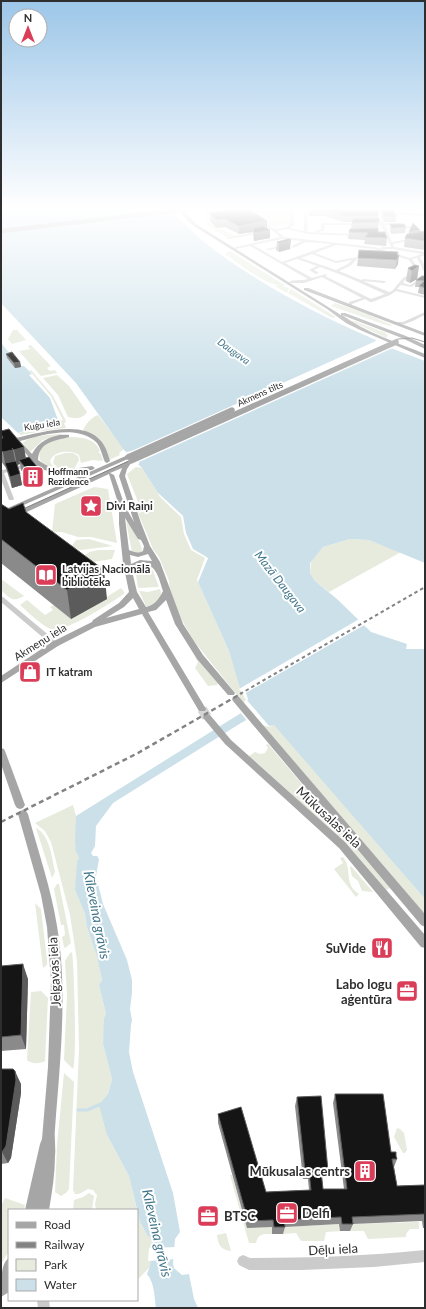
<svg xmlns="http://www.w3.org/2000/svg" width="426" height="1309" font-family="Lato,sans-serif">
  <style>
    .green { fill: #e6ebdd }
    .water { fill: #cbe0e9 }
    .pier { fill: #fff }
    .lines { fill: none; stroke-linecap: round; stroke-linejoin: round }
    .stream { stroke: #cbe0e9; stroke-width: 3 }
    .major-tunnel { stroke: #d5d5d5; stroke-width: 10; stroke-dasharray: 10 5; stroke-linecap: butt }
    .minor { fill: #cbcbcb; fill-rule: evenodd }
    .major { fill: #a6a6a6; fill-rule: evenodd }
    .tram { stroke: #838383; stroke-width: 1 }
    .rail-far1 { stroke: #838383; stroke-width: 2; stroke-dasharray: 3.5 3; stroke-linecap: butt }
    .rail { stroke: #838383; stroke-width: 2.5; stroke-dasharray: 5 3.5; stroke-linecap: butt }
    .major-bridge-far1 { stroke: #a6a6a6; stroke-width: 4.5 }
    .major-bridge { stroke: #a6a6a6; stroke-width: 5.5 }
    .wall { fill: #8a8a8a }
    .shaded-wall { fill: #5b5b5b }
    .building { fill: #151515; stroke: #5b5b5b }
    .labels { text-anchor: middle; stroke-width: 4; stroke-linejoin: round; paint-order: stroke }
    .far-street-label { font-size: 9px; fill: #2e2e2e; stroke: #fff }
    .far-poi-label { font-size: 9px; font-weight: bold; fill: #2e2e2e; stroke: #fff; text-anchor: start }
    .far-water-label { font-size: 10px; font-style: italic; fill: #42768b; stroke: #fff }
    .poi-label { font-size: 11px; font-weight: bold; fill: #2e2e2e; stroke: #fff; text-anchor: start }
    .street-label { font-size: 11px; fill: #2e2e2e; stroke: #fff }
    .water-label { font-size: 12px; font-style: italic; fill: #42768b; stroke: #fff }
    .near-street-label { font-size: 13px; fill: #2e2e2e; stroke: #fff }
    .near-poi-label { font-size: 13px; font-weight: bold; fill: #2e2e2e; stroke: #fff; text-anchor: end }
    .near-water-label { font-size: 14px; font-style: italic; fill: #42768b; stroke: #fff }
  </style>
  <rect width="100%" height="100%" fill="#fff"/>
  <g class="green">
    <path d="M 203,209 L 236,209 L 209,221 L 215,229 L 223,228 L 223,230 L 237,236 L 228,238 C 224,235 207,227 206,223 C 204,218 207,214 203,209 Z"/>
    <path d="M 285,211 L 289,213 L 289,225 L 288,224 L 287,226 L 272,227 L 254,215 L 257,213 Z"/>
    <path d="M 230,251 L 286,286 L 281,286 L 289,288 L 287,293 L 275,286 L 279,285 C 264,284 237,262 225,254 Z"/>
    <path d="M 291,289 L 336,317 L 332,318 L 288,293 Z"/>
    <path d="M 335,303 L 367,314 L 392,325 L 390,326 L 383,324 L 331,306 Z"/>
    <path d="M 351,321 L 355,321 L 386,333 L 388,336 L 386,338 Z"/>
    <path d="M 13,330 L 17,330 L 26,340 L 12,344 L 8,339 Z"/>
    <path d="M 31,345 L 51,366 L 47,368 L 50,371 L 55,370 L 57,373 L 41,376 L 19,351 L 30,349 L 28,346 Z"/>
    <path d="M 29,370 L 31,370 L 53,396 L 65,419 L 66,422 L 64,423 L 66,428 L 48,430 L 20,435 L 19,433 L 63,420 L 51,396 Z"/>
    <path d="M 57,375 L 69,386 L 87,412 C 82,419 76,419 68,417 L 58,395 L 43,378 Z"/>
    <path d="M 98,415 L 124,449 L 119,453 L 120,455 L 109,460 C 103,441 101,438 83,431 C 85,424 93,416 98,415 Z"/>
    <path d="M 64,434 L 43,440 L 31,451 L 29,451 L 23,443 C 28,436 54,434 64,434 Z"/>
    <path d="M 66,437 C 78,437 95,437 100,451 L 98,452 L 101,454 L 103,461 L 92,460 L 81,463 L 79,455 C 71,450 54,450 50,461 L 52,465 L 59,469 C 45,466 37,465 40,449 L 51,441 Z"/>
    <path d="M 65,453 L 73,453 L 78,456 L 79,460 L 74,469 L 58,468 L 53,463 L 55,456 Z"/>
    <path d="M 136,467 L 142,468 L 158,493 L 183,516 L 208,558 L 198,582 L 229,651 L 244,697 L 270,727 L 274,724 L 425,899 L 425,914 L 232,689 L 194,641 L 180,617 L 170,593 L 169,581 L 159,557 L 153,549 L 138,513 L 142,512 L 127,474 Z"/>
    <path d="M 94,487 L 108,489 L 117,543 L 91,537 L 78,537 L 62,532 L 52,532 L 55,504 Z"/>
    <path d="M 126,521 C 132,528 142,543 142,552 L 139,553 L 132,552 Z"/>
    <path d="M 89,539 L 113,546 L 81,550 L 71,547 L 76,540 Z"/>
    <path d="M 350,539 L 369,540 L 401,552 L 329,592 L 315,581 L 310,573 L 311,560 L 323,547 Z"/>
    <path d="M 98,550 L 115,550 L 112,559 L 93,562 L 84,556 L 89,552 Z"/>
    <path d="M 140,564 L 151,566 L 159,587 L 138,588 L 135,568 Z"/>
    <path d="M 1,579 L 24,596 C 12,603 10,598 1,590 Z"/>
    <path d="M 121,588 L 124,592 L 124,594 C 110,603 67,632 52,629 C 44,628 27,611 20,605 L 27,600 L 45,615 L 53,610 L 50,607 L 54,605 L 71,619 Z"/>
    <path d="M 160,589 C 164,599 154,606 146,606 L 139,591 L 148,592 Z"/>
    <path d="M 194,655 L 218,683 L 217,685 L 208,686 L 195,668 L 198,662 Z"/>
    <path d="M 268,744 L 390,888 L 386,890 L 349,846 L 249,756 L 255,752 L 260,754 L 265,753 L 268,748 L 266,745 Z"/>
    <path d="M 73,805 L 76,816 L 76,852 L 79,858 L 75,890 L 85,914 L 87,927 L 97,957 L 102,980 L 99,985 L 106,1014 L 103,1044 L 112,1079 L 108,1094 L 107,1135 L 129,1176 L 137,1210 L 96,1210 L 95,1204 L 97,1195 L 93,1190 L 88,1189 L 79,1194 L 75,1194 L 73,1190 L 79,1049 L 77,961 L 70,915 L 51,842 L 45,831 L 35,823 Z"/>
    <path d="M 36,828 C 50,835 52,858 55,872 L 52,878 Z"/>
    <path d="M 343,857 C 353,869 343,884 359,894 L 356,897 L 334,869 L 343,863 L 340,858 Z"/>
    <path d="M 351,866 L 373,892 L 362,891 L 358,881 L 352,876 L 350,868 Z"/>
    <path d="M 57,884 L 59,884 L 71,943 L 65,948 L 64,947 L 62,937 L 65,935 L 64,925 L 61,925 L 54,889 Z"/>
    <path d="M 35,903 L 41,909 L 47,960 L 47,965 L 43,968 Z"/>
    <path d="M 72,952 C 74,966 77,1060 73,1069 L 64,1060 L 67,995 L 65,961 L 70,953 Z"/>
    <path d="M 41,991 L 48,998 L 45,1061 C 40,1064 31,1064 27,1060 L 31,992 Z"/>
    <path d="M 64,1073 L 74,1082 L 69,1189 L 66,1193 L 61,1196 L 55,1192 L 57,1145 Z"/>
    <path d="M 397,1128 L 400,1129 L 404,1133 L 407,1150 L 405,1153 L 403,1153 L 394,1137 Z"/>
    <path d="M 230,1175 L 232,1175 L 247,1228 L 272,1227 L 272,1234 C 264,1234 258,1233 256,1243 L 249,1243 Z"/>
    <path d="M 89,1193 L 94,1196 L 92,1210 L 73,1210 L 74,1200 L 83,1197 Z"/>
    <path d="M 5,1198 L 25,1205 L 24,1210 L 9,1210 L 9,1251 L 1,1264 L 1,1206 Z"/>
    <path d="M 137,1211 C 140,1222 143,1232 152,1239 L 150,1267 L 137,1280 Z"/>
    <path d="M 419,1222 L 419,1229 L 410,1229 L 406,1234 L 406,1237 L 368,1239 L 364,1231 L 350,1231 L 350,1224 Z"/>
    <path d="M 339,1224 L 340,1231 L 342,1231 L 326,1232 L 324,1241 L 301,1241 L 296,1233 L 283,1234 L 283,1227 Z"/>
    <path d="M 226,1233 L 231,1251 C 221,1250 218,1245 217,1235 Z"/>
  </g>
  <g class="water">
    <path d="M 1,209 L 169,209 C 185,224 199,239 217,252 C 265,287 322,317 376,340 L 375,342 L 425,361 L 425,563 L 369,540 L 350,539 L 323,547 L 310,563 L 310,573 L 315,581 L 337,599 L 371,632 L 407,644 L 406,649 L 425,649 L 425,899 L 274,725 L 270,726 L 248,719 L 241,723 L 113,803 L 96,826 L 95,846 L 91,853 L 93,856 L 97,856 L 99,859 L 96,876 L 103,904 L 127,960 L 132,980 L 132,993 L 130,1009 L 132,1020 L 131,1025 L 129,1052 L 133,1072 L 173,1193 L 180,1232 L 175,1239 L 173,1264 L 174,1268 L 182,1275 L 189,1274 L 194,1299 L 198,1308 L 156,1308 C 154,1296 155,1284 147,1274 L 150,1266 L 152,1239 L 147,1235 L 140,1222 L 129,1176 L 107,1135 L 99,1105 L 108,1094 L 112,1079 L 103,1044 L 104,1019 L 106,1014 L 99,985 L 102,980 L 97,957 L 87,927 L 85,914 L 75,890 L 77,862 L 79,858 L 76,852 L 75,841 L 76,816 L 241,713 L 248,699 L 246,693 L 240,688 L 229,651 L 198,582 L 208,558 L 193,549 L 186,533 L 183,516 L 158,493 L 142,468 L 138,464 L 139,464 L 124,450 L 76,383 L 1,303 Z"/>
    <path d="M 1,343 L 12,356 L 20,361 L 21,366 L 24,366 L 32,374 L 29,375 L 50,398 L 58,420 L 18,433 L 1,417 Z"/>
  </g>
  <g class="pier">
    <path d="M 378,340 L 378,341 L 390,346 L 395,347 L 139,462 L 139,464 L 136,465 L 136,463 L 128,453 L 124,453 L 134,450 Z"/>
    <path d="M 158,493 L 183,516 L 186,533 L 193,549 L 208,558 L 198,582 L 197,580 L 205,558 L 191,550 L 184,534 L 181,517 L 160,497 Z"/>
    <path d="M 361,618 L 366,624 L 244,694 L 239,689 Z"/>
    <path d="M 246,699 L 270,727 L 248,722 L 239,711 Z"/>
    <path d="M 177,1247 L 176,1259 L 148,1261 L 149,1248 Z"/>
  </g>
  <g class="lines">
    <path class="stream" d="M 78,1110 L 87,1110 L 101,1104"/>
    <path class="major-tunnel" d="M 202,709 L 207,717"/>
    <g class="minor">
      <path d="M 283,209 L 291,209 L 293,211 L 294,225 L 290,228 L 303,231 L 304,230 L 304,210 L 307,209 L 308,230 L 306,231 L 308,232 L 357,234 L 359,235 L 357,236 L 308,234 L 287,229 L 277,231 L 284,237 L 374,247 L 410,258 L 422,254 L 393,249 L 381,249 L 380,248 L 382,247 L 391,247 L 381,225 L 325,225 L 324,231 L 316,232 L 314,231 L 321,229 L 321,224 L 323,223 L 380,223 L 379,221 L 381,220 L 384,223 L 398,223 L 400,224 L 398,225 L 385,225 L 392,242 L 425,236 L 425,238 L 393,244 L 394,247 L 425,252 L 425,255 L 420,257 L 425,266 L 425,271 L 423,270 L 417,258 L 412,259 L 418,268 L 417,273 L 405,280 L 403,283 L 410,285 L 418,280 L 420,280 L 420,282 L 411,287 L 401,285 L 397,289 L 425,296 L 425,298 L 396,291 L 390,295 L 372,302 L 370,302 L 365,299 L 352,304 L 351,306 L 349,306 L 349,302 L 362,298 L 322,277 L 304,283 L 290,283 L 289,282 C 294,279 302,281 308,279 L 250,246 L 235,249 L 234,248 L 236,247 L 280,237 L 273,231 L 259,222 L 259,220 L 261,220 L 274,229 L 286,227 L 290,225 L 289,211 L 247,214 L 246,212 ZM 283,239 L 302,241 L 292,246 L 293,248 L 306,242 L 332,244 L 282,262 L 253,245 ZM 336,245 L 374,249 L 409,260 L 414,268 L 413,272 L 403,278 L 392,291 L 389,292 L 363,281 L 384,283 L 386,282 L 385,281 L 363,279 L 361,280 L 339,271 L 350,266 L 357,259 L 357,257 L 336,261 L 315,253 ZM 312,254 L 336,263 L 352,260 L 348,264 L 336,270 L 301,258 ZM 297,259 L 317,266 L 309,270 L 316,274 L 319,273 L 314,270 L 320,267 L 347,277 L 385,294 L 371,299 L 325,276 L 327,275 L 326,274 L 312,278 L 285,263 Z"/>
      <path d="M 369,211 L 425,214 L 425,216 L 370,213 Z"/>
      <path d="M 416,226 L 415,228 L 397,229 L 395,228 L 397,227 Z"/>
      <path d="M 262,231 L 263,233 L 228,239 L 226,238 Z"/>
      <path d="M 285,245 L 286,247 L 268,250 L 266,249 Z"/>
      <path d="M 425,312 L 425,315 C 415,319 404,328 393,323 L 395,322 L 403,322 Z"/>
      <path d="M 29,463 L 32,465 L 31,466 L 4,473 L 14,499 L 13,500 L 9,500 L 1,479 L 1,469 L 3,470 Z"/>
      <path d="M 1,597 L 3,597 L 57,642 L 58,644 L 57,646 L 53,646 L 1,602 Z"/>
      <path d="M 425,1250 L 425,1262 L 374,1267 L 302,1270 L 249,1270 L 239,1265 L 237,1261 L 239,1257 L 243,1255 L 250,1258 C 308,1258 367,1256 425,1250 Z"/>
      <path d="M 37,1300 L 49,1300 L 50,1308 L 38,1308 Z"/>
    </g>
    <g class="major">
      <path d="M 178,209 L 182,209 L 196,224 L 341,315 L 341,313 L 345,313 L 406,336 L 425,345 L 425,349 L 402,338 L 342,315 C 365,332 398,343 425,354 L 425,358 L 360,330 L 346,323 L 327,309 L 194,226 L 186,219 Z"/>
      <path d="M 304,288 L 308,288 L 425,333 L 425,336 L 304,290 Z"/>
      <path d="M 1,429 L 16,438 C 39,433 83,419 101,441 C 106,447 108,454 110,461 L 107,463 L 105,462 C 102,456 101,447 96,442 C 77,424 42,435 20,441 L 32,454 C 38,441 55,433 69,435 L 69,437 C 54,441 39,442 38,460 C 54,473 73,469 92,466 L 95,468 L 92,470 C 74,473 49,478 34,463 C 27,456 22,447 14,442 L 4,444 L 1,443 L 1,438 L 5,440 L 10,439 L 1,434 Z"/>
      <path d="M 128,455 L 131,457 L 130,458 L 1,515 L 1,511 Z"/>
      <path d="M 128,461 L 131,463 L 127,469 L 125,476 L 141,523 L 150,546 L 160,562 L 183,624 L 203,655 L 235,693 L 234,695 L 228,695 L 197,659 L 175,624 L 166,600 L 156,610 L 148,612 L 206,709 L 205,711 L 199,711 L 142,614 L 95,627 L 58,646 L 1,683 L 1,676 L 52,642 L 92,622 L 93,620 L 119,603 L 129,592 L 123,563 L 119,524 L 119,506 L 109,474 L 3,523 L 1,524 L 1,519 ZM 122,468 L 119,476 L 134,522 L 125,506 L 114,475 L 110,473 ZM 125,518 L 138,539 L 141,540 L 144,546 L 143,551 C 138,554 134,552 129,550 ZM 148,554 L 152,561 L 140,560 L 131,564 L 130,555 L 138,557 ZM 140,564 C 156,562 159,579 163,591 C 159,599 155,605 146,607 L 137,592 L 132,571 L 137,566 ZM 133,598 L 139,609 L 106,618 L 124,607 Z"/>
      <path d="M 236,696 L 239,697 L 425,914 L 425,927 L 421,925 L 233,701 L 232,699 L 233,697 Z"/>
      <path d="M 207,714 L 210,715 L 231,740 L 345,842 L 425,935 L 425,948 L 421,947 L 339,848 L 225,744 L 204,719 L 203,717 L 204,715 Z"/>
      <path d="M 1,748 L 4,749 L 5,751 L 25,805 L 23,808 L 20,809 L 17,808 L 15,805 L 1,764 Z"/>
      <path d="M 23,810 L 26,811 L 28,814 C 38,851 51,888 57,926 C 68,991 60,1062 55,1129 C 54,1138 56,1147 55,1156 C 55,1174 52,1192 49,1210 L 25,1210 L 40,1144 L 42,1139 L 48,1067 L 51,981 L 47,927 L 41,895 L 18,814 L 20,811 Z"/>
      <path d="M 9,1258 L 9,1292 L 1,1297 C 1,1285 0,1263 9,1258 Z"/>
    </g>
    <path class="tram" d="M 1,519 L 398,339 L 412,338 L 425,342"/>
    <path class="rail-far1" d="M 240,694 L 425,587"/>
    <path class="rail" d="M 1,822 L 138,753 L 242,693"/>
    <path class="major-bridge-far1" d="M 1,231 L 190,209"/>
    <g class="major-bridge">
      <path d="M 128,457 L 232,410"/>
      <path d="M 131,461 L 396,342"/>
    </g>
  </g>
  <g class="wall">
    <path d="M 308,209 L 366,209 L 378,210 L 379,222 L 378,228 L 378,232 L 387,238 L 386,246 L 364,244 L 365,240 L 348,239 L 349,232 L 351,229 L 352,222 L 343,222 L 325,216 L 309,216 Z"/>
    <path d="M 401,209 L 418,209 L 418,210 Z"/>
    <path d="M 223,210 L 270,230 L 270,238 L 254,241 L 253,236 L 253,232 L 239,234 L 225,227 L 216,228 L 210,221 L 210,213 L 223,211 Z"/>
    <path d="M 382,210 L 396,216 L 396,222 L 384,222 L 381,215 Z"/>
    <path d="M 390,224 L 406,227 L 405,233 L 391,234 L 390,230 Z"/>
    <path d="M 420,230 L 420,232 L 425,231 L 425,250 L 404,247 L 405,238 L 409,234 L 409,232 Z"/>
    <path d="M 277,242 L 290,249 L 279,252 L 276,250 Z"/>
    <path d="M 397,255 L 398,264 L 395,269 L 357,266 L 358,258 Z"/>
    <path d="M 419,266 L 417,279 L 410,283 L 406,281 L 408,268 Z"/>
    <path d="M 425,276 L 425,295 L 418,293 L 419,287 L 415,287 L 416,280 Z"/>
    <path d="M 6,354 L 20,362 L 21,367 L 15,368 L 7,358 Z"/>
    <path d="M 1,431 L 24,447 L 26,458 L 41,479 L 31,482 L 21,470 L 20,464 L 17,465 L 20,474 L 22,485 L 12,488 L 6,468 L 1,461 Z"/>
    <path d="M 1,504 L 9,509 L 26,512 L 107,599 L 71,619 L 1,563 Z"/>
    <path d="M 1,966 L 28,979 L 26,1049 L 1,1051 Z"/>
    <path d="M 1,1069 L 21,1084 L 21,1093 L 11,1158 L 8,1163 L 1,1164 Z"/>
    <path d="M 335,1094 L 391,1152 L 397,1159 L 394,1167 L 397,1186 L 425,1185 L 425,1228 L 423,1228 L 422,1221 L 353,1224 L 350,1231 L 340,1231 L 339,1224 L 285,1227 L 283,1234 L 272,1234 L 272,1227 L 247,1228 L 218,1123 L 218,1114 L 266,1192 L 309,1190 L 308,1179 L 303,1179 L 295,1106 L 297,1097 L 328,1171 L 326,1178 L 322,1178 L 323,1189 L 344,1189 L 333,1103 Z"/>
  </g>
  <g class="shaded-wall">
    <path d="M 267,221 L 267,229 L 253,228 L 253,232 L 239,234 L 239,226 Z"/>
    <path d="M 270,230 L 270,238 L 254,241 L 254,233 Z"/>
    <path d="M 420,230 L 419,236 L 408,238 L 409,232 Z"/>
    <path d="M 291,240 L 290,249 L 279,252 L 279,243 Z"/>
    <path d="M 399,255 L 398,264 L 395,269 L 397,260 Z"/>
    <path d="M 419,266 L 417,279 L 410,283 L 412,271 Z"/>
    <path d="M 20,362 L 21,367 L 15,368 L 14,363 Z"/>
    <path d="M 24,447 L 26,462 L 19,460 L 20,464 L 17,465 L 14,450 Z"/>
    <path d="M 13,450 L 16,465 L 5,463 L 6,468 L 3,452 Z"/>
    <path d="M 39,469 L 41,479 L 31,482 L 29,472 Z"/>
    <path d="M 20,474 L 22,485 L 12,488 L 10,477 Z"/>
    <path d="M 104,570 L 107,599 L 71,619 L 67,590 Z"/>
    <path d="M 23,964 L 28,979 L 26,1049 L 21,1035 Z"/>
    <path d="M 15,1071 L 21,1084 L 21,1093 L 11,1158 L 8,1163 L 2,1152 Z"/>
  </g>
  <g class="building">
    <path d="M 224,209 L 249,209 L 267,221 L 239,226 L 225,219 L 216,220 L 210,213 L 225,211 L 223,210 Z"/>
    <path d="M 309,209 L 366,209 L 378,210 L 378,216 L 344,216 L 325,211 L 309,211 Z"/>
    <path d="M 382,210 L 393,210 L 396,216 L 385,216 Z"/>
    <path d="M 379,218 L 379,222 L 352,223 L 353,219 Z"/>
    <path d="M 413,223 L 420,230 L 409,232 Z"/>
    <path d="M 390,224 L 404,224 L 406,227 L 392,228 Z"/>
    <path d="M 263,226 L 270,230 L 254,233 L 253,228 Z"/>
    <path d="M 378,228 L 378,232 L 385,232 L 387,238 L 365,237 L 368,233 L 349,232 L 350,229 Z"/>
    <path d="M 425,231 L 425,241 L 405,238 L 407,234 Z"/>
    <path d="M 289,239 L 291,240 L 279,243 L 277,242 Z"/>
    <path d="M 359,250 L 398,252 L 397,255 L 399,255 L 397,260 L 358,258 Z"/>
    <path d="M 415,265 L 419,266 L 412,271 L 408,268 Z"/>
    <path d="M 422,276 L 425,276 L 425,288 L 419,286 L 424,281 L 416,280 Z"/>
    <path d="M 12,352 L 20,362 L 14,363 L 6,354 Z"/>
    <path d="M 9,429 L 24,447 L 14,450 L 12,448 L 13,450 L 3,452 L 1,450 L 1,438 L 3,438 L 1,434 L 1,431 Z"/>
    <path d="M 29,457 L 39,469 L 29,472 L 19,460 Z"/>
    <path d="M 16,461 L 20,474 L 10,477 L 5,463 Z"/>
    <path d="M 23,503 L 26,512 L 104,570 L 67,590 L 1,539 L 1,504 L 9,509 Z"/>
    <path d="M 23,964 L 21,1035 L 1,1037 L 1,966 Z"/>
    <path d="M 1,1069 L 13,1069 L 15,1071 L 16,1080 L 6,1146 L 2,1152 L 1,1152 Z"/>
    <path d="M 335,1094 L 383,1094 L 391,1152 L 396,1152 L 396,1156 L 397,1159 L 392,1159 L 397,1186 L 425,1185 L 425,1214 L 352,1217 L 353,1224 L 342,1224 L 341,1217 L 284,1220 L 285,1227 L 274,1227 L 273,1220 L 248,1221 L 218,1114 L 241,1107 L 266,1192 L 311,1190 L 309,1171 L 305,1171 L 297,1097 L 321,1096 L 328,1171 L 321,1171 L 323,1189 L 347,1189 Z"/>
  </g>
  <linearGradient id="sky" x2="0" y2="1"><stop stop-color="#9cc6e8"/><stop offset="0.53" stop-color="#fff"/><stop offset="1" stop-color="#fff" stop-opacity="0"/></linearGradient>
  <rect width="426" height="393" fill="url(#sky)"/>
  <defs>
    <g id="building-square" transform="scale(1.15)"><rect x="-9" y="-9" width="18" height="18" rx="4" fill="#d93d58" stroke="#fff"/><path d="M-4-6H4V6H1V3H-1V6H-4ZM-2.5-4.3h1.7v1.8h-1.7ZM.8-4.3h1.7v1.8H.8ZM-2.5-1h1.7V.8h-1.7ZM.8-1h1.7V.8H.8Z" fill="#fff"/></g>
    <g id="sight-square" transform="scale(1.15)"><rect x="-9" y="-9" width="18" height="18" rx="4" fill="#d93d58" stroke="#fff"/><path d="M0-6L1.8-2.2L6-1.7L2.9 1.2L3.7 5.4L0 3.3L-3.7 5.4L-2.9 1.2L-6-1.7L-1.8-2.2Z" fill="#fff"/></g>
    <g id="library-square" transform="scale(1.15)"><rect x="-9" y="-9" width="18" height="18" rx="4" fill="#d93d58" stroke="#fff"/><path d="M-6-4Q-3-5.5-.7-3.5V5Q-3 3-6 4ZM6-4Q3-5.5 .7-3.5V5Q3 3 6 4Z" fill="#fff"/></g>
    <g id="shop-square" transform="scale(1.15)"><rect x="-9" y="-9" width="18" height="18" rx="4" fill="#d93d58" stroke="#fff"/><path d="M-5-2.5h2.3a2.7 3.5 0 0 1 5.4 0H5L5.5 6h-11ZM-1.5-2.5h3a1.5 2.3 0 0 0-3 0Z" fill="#fff"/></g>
    <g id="restaurant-square" transform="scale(1.15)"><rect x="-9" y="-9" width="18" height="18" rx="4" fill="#d93d58" stroke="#fff"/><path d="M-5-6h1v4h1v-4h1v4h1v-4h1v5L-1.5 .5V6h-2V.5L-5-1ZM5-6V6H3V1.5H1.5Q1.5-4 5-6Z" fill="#fff"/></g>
    <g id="office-square" transform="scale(1.15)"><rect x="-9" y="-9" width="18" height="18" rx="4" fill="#d93d58" stroke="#fff"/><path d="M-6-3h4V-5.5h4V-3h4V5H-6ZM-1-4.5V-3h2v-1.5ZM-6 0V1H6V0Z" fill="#fff"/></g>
  </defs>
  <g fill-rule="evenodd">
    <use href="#building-square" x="33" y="477"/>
    <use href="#sight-square" x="91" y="506"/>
    <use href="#library-square" x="46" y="575"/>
    <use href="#shop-square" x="30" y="672"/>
    <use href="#restaurant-square" x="382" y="948"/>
    <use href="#office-square" x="407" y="991"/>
    <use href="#building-square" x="365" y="1171"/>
    <use href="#office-square" x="287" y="1213"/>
    <use href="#office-square" x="208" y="1216"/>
  </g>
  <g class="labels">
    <g class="far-street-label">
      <text transform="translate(260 394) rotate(-24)" y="3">Akmens tilts</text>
      <text transform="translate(42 425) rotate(-9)" y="3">Kuģu iela</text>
    </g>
    <g class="far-poi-label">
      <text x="48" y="475">Hoffmann<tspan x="48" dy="10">Rezidence</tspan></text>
    </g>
    <g class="far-water-label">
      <text transform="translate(234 351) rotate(36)" y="4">Daugava</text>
    </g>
    <g class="poi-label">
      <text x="106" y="510">Divi Raiņi</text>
      <text x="62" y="573">Latvijas Nacionālā<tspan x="62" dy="13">bibliotēka</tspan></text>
      <text x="46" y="676">IT katram</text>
    </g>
    <g class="street-label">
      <text transform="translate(40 642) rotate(-32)" y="4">Akmeņu iela</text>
    </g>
    <g class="water-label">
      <text transform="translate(280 582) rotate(52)" y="4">Mazā Daugava</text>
    </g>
    <g class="near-street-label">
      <text transform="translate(329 817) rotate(43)" y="5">Mūkusalas iela</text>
      <text transform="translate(54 972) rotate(-93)" y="5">Jelgavas iela</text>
      <text transform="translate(333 1249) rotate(-3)" y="5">Dēļu iela</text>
    </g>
    <g class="near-poi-label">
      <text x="366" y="953">SuVide</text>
      <text x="392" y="989">Labo logu<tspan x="392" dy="15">aģentūra</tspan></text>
      <text x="350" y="1176">Mūkusalas centrs</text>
      <text x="302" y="1218" text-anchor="start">Delfi</text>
      <text x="224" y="1221" text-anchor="start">BTSC</text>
    </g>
    <g class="near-water-label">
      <text transform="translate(97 915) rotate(79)" y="5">Kīleveina grāvis</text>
      <text transform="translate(157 1233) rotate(77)" y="5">Kīleveina grāvis</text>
    </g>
  </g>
  <rect width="426" height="1309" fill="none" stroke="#2e2e2e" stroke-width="4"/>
  <rect x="8" y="1209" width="130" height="92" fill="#ffffff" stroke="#ababab"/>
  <rect x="16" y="1222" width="20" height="6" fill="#a6a6a6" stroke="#ababab"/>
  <text x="44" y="1229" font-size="12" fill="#2e2e2e">Road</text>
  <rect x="16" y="1242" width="20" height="6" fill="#838383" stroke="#ababab"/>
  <text x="44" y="1249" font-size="12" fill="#2e2e2e">Railway</text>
  <rect x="16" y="1259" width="20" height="12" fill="#e6ebdd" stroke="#ababab"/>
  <text x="44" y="1269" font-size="12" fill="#2e2e2e">Park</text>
  <rect x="16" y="1279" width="20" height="12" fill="#cbe0e9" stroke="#ababab"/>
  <text x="44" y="1289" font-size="12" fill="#2e2e2e">Water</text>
  <g transform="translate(28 28)"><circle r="19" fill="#ffffff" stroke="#ababab"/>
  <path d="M0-3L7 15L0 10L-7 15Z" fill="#d93d58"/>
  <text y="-6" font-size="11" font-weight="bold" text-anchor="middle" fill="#2e2e2e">N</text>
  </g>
</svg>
